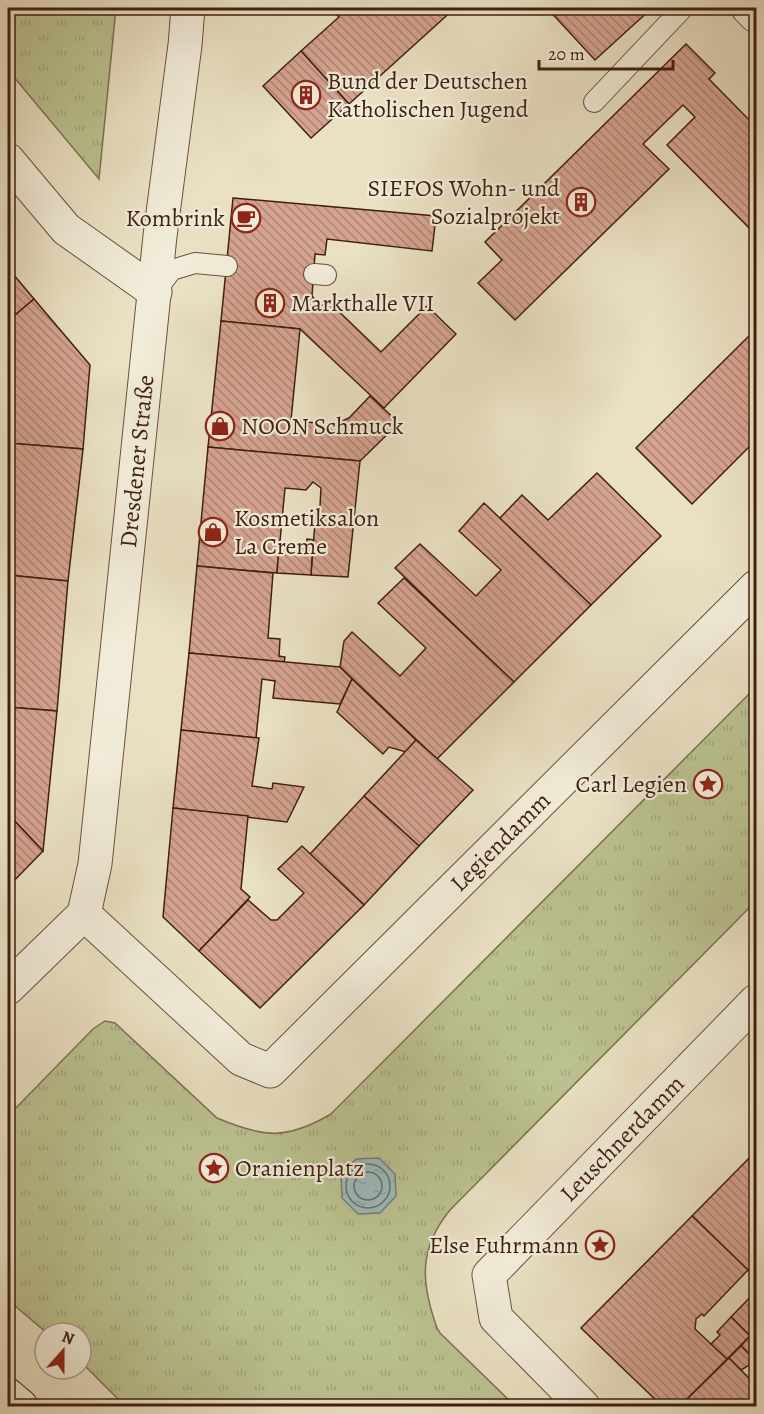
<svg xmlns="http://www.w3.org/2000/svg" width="764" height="1414" font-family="Alegreya,serif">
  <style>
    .park { fill: url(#park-tufts); stroke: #7e7052; stroke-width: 1.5 }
    .water { fill: url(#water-ripples); stroke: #777d79; stroke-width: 1.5 }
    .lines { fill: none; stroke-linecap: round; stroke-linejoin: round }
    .shore { stroke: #6e6d68; stroke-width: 1.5 }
    .building { fill: url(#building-back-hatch); stroke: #401f12; stroke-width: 1.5 }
    .lane-casing { stroke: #6a503e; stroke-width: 22 }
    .street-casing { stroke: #6a503e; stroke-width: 35 }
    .secondary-casing { stroke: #401f12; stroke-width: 35 }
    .lane { stroke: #f1ecd9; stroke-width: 20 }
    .street { stroke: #f1ecd9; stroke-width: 33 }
    .secondary { stroke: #f1ecd9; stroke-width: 33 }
    .labels { text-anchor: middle; stroke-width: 4.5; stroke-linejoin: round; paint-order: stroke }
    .poi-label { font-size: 24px; fill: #401f12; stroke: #f1ecd9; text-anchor: start }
    .street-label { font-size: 24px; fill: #401f12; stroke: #f1ecd9 }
  </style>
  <defs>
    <pattern id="park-tufts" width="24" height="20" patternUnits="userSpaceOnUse" patternTransform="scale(1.5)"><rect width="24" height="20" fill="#bbc291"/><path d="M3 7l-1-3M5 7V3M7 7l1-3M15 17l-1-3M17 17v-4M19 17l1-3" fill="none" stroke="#a2a67c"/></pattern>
    <pattern id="water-ripples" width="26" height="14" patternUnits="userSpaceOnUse" patternTransform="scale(1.5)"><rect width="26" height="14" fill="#9bbbbd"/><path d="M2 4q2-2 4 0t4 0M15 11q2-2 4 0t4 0" fill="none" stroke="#87a0a1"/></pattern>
    <pattern id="building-back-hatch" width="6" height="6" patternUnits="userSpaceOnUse" patternTransform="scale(1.5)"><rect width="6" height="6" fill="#d5a391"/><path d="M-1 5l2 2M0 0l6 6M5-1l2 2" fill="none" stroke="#ae8475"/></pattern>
  </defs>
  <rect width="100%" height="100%" fill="#eae1c4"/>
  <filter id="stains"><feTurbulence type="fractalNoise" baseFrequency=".00333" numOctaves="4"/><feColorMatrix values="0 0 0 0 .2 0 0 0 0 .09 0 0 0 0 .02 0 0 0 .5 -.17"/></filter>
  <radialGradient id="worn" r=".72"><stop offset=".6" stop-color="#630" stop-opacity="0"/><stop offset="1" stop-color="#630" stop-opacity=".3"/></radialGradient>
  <g class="park">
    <path d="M 12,8 L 116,8 L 99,179 L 8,70 L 8,12 Z"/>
    <path d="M 756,687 L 756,901 L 450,1210 C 418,1249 421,1283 437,1328 L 440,1333 L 515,1406 L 125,1406 L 81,1362 L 81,1333 L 47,1333 L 8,1300 L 8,1116 L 93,1029 L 105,1021 L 115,1023 L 217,1118 C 264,1138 287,1140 331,1114 Z"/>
  </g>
  <path class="water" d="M 379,1158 L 395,1174 L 396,1196 L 380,1213 L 358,1214 L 342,1198 L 341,1175 L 356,1159 Z"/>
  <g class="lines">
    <g class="shore">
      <circle cx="368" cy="1186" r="22"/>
      <circle cx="368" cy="1186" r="14"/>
    </g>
  </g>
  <g class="building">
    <path d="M 330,8 L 455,8 L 349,104 L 301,51 L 339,17 Z"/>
    <path d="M 547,8 L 652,8 L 595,60 Z"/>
    <path d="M 686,44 L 715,73 L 709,79 L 756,127 L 756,235 L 667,145 L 695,117 L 683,105 L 643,144 L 669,169 L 515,320 L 478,283 L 502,260 L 485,242 Z"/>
    <path d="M 301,51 L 349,104 L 311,138 L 263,86 Z"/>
    <path d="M 233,198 L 436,216 L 432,251 L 327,239 L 325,255 L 315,254 L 312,296 L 321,307 L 327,300 L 381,352 L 427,306 L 456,334 L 384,408 L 300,329 L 221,321 Z"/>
    <path d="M 8,268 L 34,299 L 8,321 Z"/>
    <path d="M 34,299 L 90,365 L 83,449 L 8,443 L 8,321 Z"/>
    <path d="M 221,321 L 300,329 L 291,420 L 333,425 L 349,418 L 370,396 L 399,423 L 360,461 L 208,447 Z"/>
    <path d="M 756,329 L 756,440 L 692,504 L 636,448 Z"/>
    <path d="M 8,443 L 83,449 L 68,581 L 8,575 Z"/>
    <path d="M 208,447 L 360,461 L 348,577 L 311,575 L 316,509 L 320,506 L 321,488 L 313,482 L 306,490 L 285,488 L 277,573 L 197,566 Z"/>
    <path d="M 597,473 L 661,536 L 591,605 L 499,519 L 522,495 L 548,520 Z"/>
    <path d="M 484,503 L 591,605 L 514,682 L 395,568 L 420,544 L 476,596 L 501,570 L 459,531 Z"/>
    <path d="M 307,539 L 313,540 L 311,575 L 277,573 L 279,547 L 306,549 Z"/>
    <path d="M 197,566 L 273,573 L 268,638 L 280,639 L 279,656 L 285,657 L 284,662 L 189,653 Z"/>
    <path d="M 8,575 L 68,581 L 57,711 L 8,707 Z"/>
    <path d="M 404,578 L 514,682 L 437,759 L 340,667 L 344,641 L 352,632 L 400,676 L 426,648 L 378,603 Z"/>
    <path d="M 189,653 L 340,667 L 352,679 L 340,704 L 273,698 L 275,681 L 262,679 L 256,738 L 181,730 Z"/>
    <path d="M 352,679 L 416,740 L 406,752 L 389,747 L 383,754 L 337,712 Z"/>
    <path d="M 8,707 L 57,711 L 43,851 L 8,814 Z"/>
    <path d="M 181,730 L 259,738 L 252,786 L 272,789 L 273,783 L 304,787 L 287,822 L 173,808 Z"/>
    <path d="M 416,740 L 473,790 L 419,846 L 364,796 Z"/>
    <path d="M 364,796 L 419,846 L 364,905 L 310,854 Z"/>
    <path d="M 173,808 L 248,816 L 241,889 L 250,897 L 199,951 L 163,917 Z"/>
    <path d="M 8,814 L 43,851 L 8,887 Z"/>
    <path d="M 302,846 L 364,905 L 260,1008 L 199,951 L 248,900 L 271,920 L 277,920 L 304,893 L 278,869 Z"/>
    <path d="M 756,1151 L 756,1278 L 692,1216 Z"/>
    <path d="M 692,1216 L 748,1270 L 704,1316 L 702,1314 L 696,1319 L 695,1329 L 727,1359 L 680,1406 L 662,1406 L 581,1328 Z"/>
    <path d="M 756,1291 L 756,1329 L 750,1336 L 731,1317 Z"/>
    <path d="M 731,1317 L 750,1336 L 727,1359 L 711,1344 L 720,1335 L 717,1332 Z"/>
    <path d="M 756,1329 L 756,1362 L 741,1346 Z"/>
    <path d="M 741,1346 L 756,1361 L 741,1370 L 729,1358 Z"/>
    <path d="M 729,1358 L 756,1385 L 756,1406 L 680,1406 Z"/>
  </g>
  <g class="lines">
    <g class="lane-casing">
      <g id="lane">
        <path d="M 594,102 L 683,8"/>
        <path d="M 314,274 L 326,275"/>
        <path d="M 156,290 L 172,270 L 195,263 L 227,266"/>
      </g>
    </g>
    <g class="street-casing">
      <g id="street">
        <path d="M 748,8 L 756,16"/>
        <path d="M 8,160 L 66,229 L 155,292"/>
        <path id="s1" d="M 84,914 L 241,1059 L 270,1071 L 756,587"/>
        <path id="s2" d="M 84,914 L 95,864 L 160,236 L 185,45 L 188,8"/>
        <path d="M 8,988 L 84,914"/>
        <path id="s3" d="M 583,1406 L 496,1318 L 489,1275 L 756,1001"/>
      </g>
    </g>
    <g class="secondary-casing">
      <path id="secondary" d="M 8,1395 L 21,1406"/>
    </g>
    <use href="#lane" class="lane"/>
    <use href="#street" class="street"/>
    <use href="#secondary" class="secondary"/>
  </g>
  <defs>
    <g id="building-ring" transform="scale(1.5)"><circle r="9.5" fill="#f1ecd9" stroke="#8f2418" stroke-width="1.5"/><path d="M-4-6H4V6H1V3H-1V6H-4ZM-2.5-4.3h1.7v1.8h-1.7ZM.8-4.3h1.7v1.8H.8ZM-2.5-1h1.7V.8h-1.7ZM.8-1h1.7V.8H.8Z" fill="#8f2418"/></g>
    <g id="cafe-ring" transform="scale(1.5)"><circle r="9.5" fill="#f1ecd9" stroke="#8f2418" stroke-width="1.5"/><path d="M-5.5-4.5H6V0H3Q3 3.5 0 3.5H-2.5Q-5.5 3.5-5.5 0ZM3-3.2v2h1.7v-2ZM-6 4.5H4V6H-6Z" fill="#8f2418"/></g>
    <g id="shop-ring" transform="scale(1.5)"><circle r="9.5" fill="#f1ecd9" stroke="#8f2418" stroke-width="1.5"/><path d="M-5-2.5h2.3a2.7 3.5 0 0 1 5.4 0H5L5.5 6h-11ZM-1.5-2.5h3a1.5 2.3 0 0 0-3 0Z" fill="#8f2418"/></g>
    <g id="sight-ring" transform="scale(1.5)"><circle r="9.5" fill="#f1ecd9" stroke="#8f2418" stroke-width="1.5"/><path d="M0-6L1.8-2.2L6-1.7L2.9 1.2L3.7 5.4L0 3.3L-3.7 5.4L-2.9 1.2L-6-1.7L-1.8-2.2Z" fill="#8f2418"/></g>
  </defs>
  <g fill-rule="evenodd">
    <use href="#building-ring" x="306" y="95"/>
    <use href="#building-ring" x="581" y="202"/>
    <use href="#cafe-ring" x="246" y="218"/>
    <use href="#building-ring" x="270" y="303"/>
    <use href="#shop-ring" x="220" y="426"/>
    <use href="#shop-ring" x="213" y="532"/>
    <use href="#sight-ring" x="708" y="784"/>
    <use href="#sight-ring" x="214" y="1168"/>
    <use href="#sight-ring" x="600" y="1245"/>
  </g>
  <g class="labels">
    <g class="poi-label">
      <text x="327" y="89">Bund der Deutschen<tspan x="327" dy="28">Katholischen Jugend</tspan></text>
      <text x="560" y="196" text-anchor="end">SIEFOS Wohn- und<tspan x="560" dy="28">Sozialprojekt</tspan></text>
      <text x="225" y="226" text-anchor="end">Kombrink</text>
      <text x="291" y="311">Markthalle VII</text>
      <text x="241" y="434">NOON Schmuck</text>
      <text x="234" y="526">Kosmetiksalon<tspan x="234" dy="28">La Creme</tspan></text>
      <text x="687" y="792" text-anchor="end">Carl Legien</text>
      <text x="235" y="1176">Oranienplatz</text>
      <text x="579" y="1253" text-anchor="end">Else Fuhrmann</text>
    </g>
    <g class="street-label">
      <text dy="8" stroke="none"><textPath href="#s2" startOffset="456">Dresdener Straße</textPath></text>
      <text dy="8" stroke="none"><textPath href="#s1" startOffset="570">Legiendamm</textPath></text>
      <text dy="8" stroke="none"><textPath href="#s3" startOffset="358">Leuschnerdamm</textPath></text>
    </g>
  </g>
  <rect width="764" height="1414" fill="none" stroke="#eae1c4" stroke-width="30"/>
  <rect x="9" y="9" width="746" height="1396" fill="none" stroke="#401f12" stroke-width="3"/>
  <rect x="15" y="15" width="734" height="1384" fill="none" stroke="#401f12" stroke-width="1.5"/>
  <g transform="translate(63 1351) rotate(21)"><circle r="28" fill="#f1ecd9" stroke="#aa9a89" stroke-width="1.5"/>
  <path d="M0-4.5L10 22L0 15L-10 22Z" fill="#8f2418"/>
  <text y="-9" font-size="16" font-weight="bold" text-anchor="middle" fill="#401f12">N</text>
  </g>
  <path d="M539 60v9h134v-9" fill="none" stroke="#401f12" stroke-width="3"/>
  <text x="548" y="60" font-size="18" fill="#401f12" stroke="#f1ecd9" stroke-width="4.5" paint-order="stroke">20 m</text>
  <rect width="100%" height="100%" filter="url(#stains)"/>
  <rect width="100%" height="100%" fill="url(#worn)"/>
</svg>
